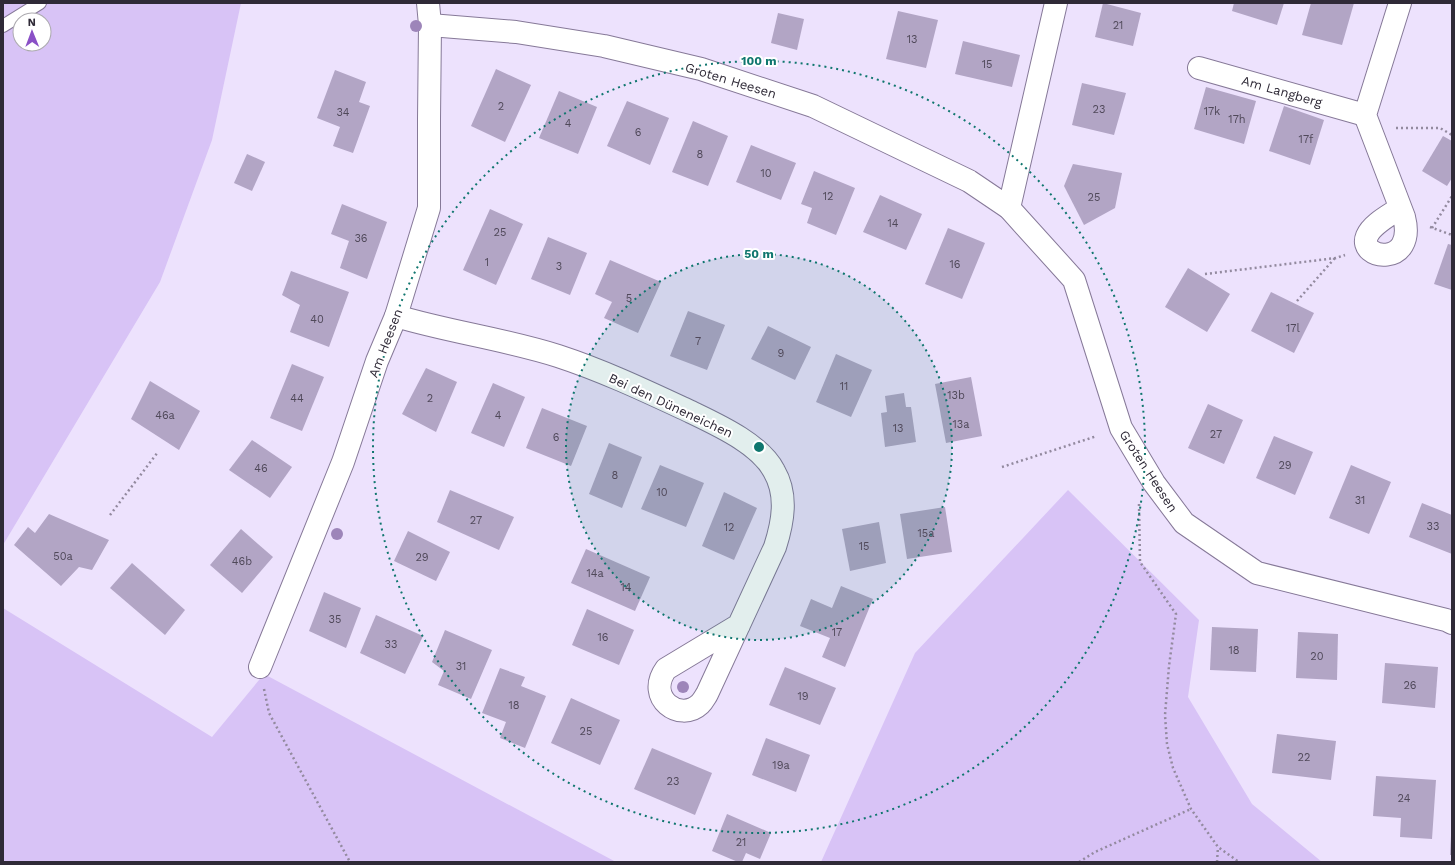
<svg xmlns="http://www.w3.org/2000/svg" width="1455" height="865" font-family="'Work Sans',sans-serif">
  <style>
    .green { fill: #d8c3f6; fill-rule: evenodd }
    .building { fill: #b2a5c5 }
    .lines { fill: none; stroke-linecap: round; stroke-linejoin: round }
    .service-casing { stroke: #867998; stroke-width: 14 }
    .minor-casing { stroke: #867998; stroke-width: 24 }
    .path { stroke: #938a9f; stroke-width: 2.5; stroke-dasharray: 2 3; stroke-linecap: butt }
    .service { stroke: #fff; stroke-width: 12 }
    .minor { stroke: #fff; stroke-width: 22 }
    .tree { fill: #9d85b9 }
    .ring { fill: none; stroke: #0f766e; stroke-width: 2; stroke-dasharray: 2 4 }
    .labels { text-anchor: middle; stroke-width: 4; stroke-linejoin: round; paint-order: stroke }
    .number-label { font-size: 11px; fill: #50495a }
    .street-label { font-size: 13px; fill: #2f2a37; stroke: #fff }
    .centre { fill: #0f766e; stroke: #fff; stroke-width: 2 }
    .ring-label { font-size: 12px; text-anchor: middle; font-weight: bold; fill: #0f766e; stroke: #fff; stroke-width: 4; stroke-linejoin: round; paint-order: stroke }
  </style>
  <rect width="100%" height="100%" fill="#ede2fd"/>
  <g class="green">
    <path d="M 3,3 L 241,3 L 212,140 L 160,282 L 3,545 ZM 20,20 L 44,20 L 44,44 L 20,44 Z"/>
    <path d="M 1068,490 L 1199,620 L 1188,697 L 1252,804 L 1322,862 L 821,862 L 915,653 Z"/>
    <path d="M 3,608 L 212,737 L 264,674 L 616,862 L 3,862 Z"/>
  </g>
  <g class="building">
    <path d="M 1103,3 L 1141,13 L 1133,46 L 1095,37 Z"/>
    <path d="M 1234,3 L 1284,3 L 1277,25 L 1232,11 Z"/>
    <path d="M 1311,3 L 1354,3 L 1342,45 L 1302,35 Z"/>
    <path d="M 898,11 L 938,20 L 926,68 L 886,59 Z"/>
    <path d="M 778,13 L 804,19 L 797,50 L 771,43 Z"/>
    <path d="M 963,41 L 1020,55 L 1012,87 L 955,74 Z"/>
    <path d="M 496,69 L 531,85 L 505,142 L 471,126 Z"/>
    <path d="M 335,70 L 366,82 L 359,102 L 370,106 L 353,153 L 333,146 L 340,127 L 317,118 Z"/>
    <path d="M 1082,83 L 1126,93 L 1114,135 L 1072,125 Z"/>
    <path d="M 1206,87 L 1256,101 L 1244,144 L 1194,129 Z"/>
    <path d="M 559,91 L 597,107 L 578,154 L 539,138 Z"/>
    <path d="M 627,101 L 669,118 L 650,165 L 607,146 Z"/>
    <path d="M 1284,106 L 1324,120 L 1310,165 L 1269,151 Z"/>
    <path d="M 693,121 L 728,136 L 708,186 L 672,172 Z"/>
    <path d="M 1443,136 L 1452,141 L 1452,178 L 1447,186 L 1422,171 Z"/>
    <path d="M 751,145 L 796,163 L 781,200 L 736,182 Z"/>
    <path d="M 247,154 L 265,162 L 252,191 L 234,183 Z"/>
    <path d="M 1073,164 L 1122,173 L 1115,208 L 1084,225 L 1064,186 Z"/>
    <path d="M 814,171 L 855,188 L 836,235 L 807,223 L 812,208 L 801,204 Z"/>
    <path d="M 880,195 L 922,214 L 906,250 L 863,232 Z"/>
    <path d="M 342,204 L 387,222 L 367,279 L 340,268 L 349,241 L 331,234 Z"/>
    <path d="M 490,209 L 523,224 L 496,285 L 463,270 Z"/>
    <path d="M 948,228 L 985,243 L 962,299 L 925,284 Z"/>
    <path d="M 548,237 L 587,253 L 570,295 L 531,279 Z"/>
    <path d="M 1448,244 L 1452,245 L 1452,290 L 1434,284 Z"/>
    <path d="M 610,260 L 661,282 L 638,333 L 604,318 L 612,302 L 595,294 Z"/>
    <path d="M 1188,268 L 1230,294 L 1207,332 L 1165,307 Z"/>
    <path d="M 291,271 L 349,292 L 329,347 L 290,332 L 300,305 L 282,295 Z"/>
    <path d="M 1271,292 L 1314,313 L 1294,353 L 1251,331 Z"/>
    <path d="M 688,311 L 725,325 L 707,370 L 670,356 Z"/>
    <path d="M 768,326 L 811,347 L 795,380 L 751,359 Z"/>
    <path d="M 836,354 L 872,370 L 851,417 L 816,402 Z"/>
    <path d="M 292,364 L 324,377 L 302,431 L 270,418 Z"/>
    <path d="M 426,368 L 457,382 L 436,432 L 402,414 Z"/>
    <path d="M 971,377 L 982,436 L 946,443 L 935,384 Z"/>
    <path d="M 150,381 L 200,411 L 179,450 L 131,419 Z"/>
    <path d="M 493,383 L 525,397 L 504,447 L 471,433 Z"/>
    <path d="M 904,393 L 906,407 L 911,407 L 916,442 L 885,447 L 881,413 L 887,412 L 885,396 Z"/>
    <path d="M 1208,404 L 1243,420 L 1224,464 L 1188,448 Z"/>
    <path d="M 542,408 L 587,426 L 571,466 L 526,448 Z"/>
    <path d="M 1274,436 L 1313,452 L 1295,495 L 1256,478 Z"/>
    <path d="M 252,440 L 292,467 L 270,498 L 229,470 Z"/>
    <path d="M 609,443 L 642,457 L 622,508 L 589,494 Z"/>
    <path d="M 660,465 L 704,483 L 686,527 L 641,509 Z"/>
    <path d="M 1351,465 L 1391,482 L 1369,534 L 1329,518 Z"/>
    <path d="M 450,490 L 514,517 L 499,550 L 437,522 Z"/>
    <path d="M 724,492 L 757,508 L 734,560 L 702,546 Z"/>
    <path d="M 1422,503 L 1452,515 L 1452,554 L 1409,537 Z"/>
    <path d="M 945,507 L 952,552 L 907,559 L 900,514 Z"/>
    <path d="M 49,514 L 109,540 L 92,570 L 79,567 L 61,586 L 14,545 L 28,527 L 35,533 Z"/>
    <path d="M 879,522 L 886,563 L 850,571 L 842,529 Z"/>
    <path d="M 241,529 L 273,557 L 242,593 L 210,565 Z"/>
    <path d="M 408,531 L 450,552 L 436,581 L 394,561 Z"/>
    <path d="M 586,549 L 650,577 L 635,611 L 571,583 Z"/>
    <path d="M 132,563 L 185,610 L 165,635 L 110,588 Z"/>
    <path d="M 841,586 L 873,599 L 845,667 L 822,657 L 830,638 L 800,626 L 811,599 L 832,608 Z"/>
    <path d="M 324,592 L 361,608 L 346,648 L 309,631 Z"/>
    <path d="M 587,609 L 634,630 L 619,665 L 572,645 Z"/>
    <path d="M 376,615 L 423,636 L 405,674 L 360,653 Z"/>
    <path d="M 1212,627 L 1258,629 L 1256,672 L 1210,670 Z"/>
    <path d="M 445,630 L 492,650 L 471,699 L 438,685 L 444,671 L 432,662 Z"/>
    <path d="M 1298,632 L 1338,634 L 1337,680 L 1296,678 Z"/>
    <path d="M 1385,663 L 1438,667 L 1435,708 L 1382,703 Z"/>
    <path d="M 785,667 L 836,688 L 820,725 L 769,705 Z"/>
    <path d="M 500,668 L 525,677 L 521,686 L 546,696 L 525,748 L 500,738 L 506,722 L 482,713 Z"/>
    <path d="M 571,698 L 620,720 L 600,765 L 551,743 Z"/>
    <path d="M 1277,734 L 1336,741 L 1331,780 L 1272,773 Z"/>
    <path d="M 766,738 L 810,755 L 796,792 L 752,775 Z"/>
    <path d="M 652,748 L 712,773 L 695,815 L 634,789 Z"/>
    <path d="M 1376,776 L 1436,780 L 1432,839 L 1400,837 L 1401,818 L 1373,816 Z"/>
    <path d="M 727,814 L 771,833 L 760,859 L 746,853 L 742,862 L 738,862 L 712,851 Z"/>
    <path d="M 1451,836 L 1452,836 L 1452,855 L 1450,855 Z"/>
  </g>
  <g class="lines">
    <g class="service-casing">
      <path id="service" d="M 3,26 L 40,3"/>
    </g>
    <g class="minor-casing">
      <g id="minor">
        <path d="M 1400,3 L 1365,115 L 1404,217 C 1417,268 1357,260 1367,236 C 1372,224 1390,215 1400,208"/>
        <path d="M 430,25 L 516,32 L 604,46 L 701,69 L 813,106 L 969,181 L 1009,208 L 1074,280 L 1121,428 L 1154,483 L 1184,523 L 1257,573 L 1446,620 L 1452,623"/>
        <path d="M 1199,68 L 1365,115"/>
        <path d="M 1009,208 L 1056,3"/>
        <path d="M 396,316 C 449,332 505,339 558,356 C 604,371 648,392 691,412 C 718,425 760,444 774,471 C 788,495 783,522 775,547 L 707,694 C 705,697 703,701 700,704 C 680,723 645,698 666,669 L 739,625"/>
        <path d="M 260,667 L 343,462 L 377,361 L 396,316 L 429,208 L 429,119 L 430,25 L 428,3"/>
      </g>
    </g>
    <g class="path">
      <path d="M 1396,128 L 1440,128 L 1452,135"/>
      <path d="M 1430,227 L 1452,235"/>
      <path d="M 1432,228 L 1452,196"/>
      <path d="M 1205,274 L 1336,258 L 1345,255"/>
      <path d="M 1297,301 L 1335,258"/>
      <path d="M 1002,467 L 1097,436"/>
      <path d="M 1139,504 L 1140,562 L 1176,614 L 1169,666 L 1165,715 L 1167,744 L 1173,768 L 1191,809 L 1218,847 L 1239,862"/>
      <path d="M 110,515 L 158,452"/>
      <path d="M 264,689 L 269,713 L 350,862"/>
      <path d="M 1079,862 L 1095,852 L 1191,809"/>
      <path d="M 1217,862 L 1218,847"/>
    </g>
    <use href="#service" class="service"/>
    <use href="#minor" class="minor"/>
  </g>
  <g class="tree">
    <circle cx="416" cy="26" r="6"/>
    <circle cx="337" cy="534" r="6"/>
    <circle cx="683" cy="687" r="6"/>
  </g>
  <circle cx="759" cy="447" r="193" fill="#0f766e" fill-opacity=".12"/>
  <g class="ring">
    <circle cx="759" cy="447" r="193"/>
    <circle cx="759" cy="447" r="386"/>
  </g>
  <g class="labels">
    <g class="number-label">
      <text x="1118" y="29">21</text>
      <text x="912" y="43">13</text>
      <text x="987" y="68">15</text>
      <text x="501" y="110">2</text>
      <text x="1099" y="113">23</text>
      <text x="1212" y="115">17k</text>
      <text x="343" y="116">34</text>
      <text x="1237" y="123">17h</text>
      <text x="568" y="127">4</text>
      <text x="638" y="136">6</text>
      <text x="1306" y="143">17f</text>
      <text x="700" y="158">8</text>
      <text x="766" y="177">10</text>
      <text x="828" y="200">12</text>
      <text x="1094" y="201">25</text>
      <text x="893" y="227">14</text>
      <text x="500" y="236">25</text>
      <text x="361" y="242">36</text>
      <text x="487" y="266">1</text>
      <text x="955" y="268">16</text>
      <text x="559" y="270">3</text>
      <text x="629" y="302">5</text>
      <text x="317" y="323">40</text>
      <text x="1293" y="332">17l</text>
      <text x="698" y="345">7</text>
      <text x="781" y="357">9</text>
      <text x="844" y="390">11</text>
      <text x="956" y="399">13b</text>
      <text x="297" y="402">44</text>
      <text x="430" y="402">2</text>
      <text x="165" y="419">46a</text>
      <text x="498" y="419">4</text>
      <text x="961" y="428">13a</text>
      <text x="898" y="432">13</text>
      <text x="1216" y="438">27</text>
      <text x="556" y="441">6</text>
      <text x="1285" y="469">29</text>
      <text x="261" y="472">46</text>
      <text x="615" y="479">8</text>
      <text x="662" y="496">10</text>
      <text x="1360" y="504">31</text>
      <text x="476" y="524">27</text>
      <text x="1433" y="530">33</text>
      <text x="729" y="531">12</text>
      <text x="926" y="537">15a</text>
      <text x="864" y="550">15</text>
      <text x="63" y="560">50a</text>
      <text x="422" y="561">29</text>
      <text x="242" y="565">46b</text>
      <text x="595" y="577">14a</text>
      <text x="626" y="591">14</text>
      <text x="335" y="623">35</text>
      <text x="837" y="636">17</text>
      <text x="603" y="641">16</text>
      <text x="391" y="648">33</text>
      <text x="1234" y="654">18</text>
      <text x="1317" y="660">20</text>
      <text x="461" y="670">31</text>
      <text x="1410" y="689">26</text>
      <text x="803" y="700">19</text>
      <text x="514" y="709">18</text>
      <text x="586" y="735">25</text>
      <text x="1304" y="761">22</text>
      <text x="781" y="769">19a</text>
      <text x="673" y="785">23</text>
      <text x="1404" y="802">24</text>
      <text x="741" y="846">21</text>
    </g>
    <g class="street-label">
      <text transform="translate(731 80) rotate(17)" y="5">Groten Heesen</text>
      <text transform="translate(1282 91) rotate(16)" y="5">Am Langberg</text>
      <text transform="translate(385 343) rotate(-69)" y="5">Am Heesen</text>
      <text transform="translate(671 405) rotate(25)" y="5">Bei den Düneneichen</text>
      <text transform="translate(1149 471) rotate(57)" y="5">Groten Heesen</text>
    </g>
  </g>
  <circle cx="759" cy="447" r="6" class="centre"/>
  <g class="ring-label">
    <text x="759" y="65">100 m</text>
    <text x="759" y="258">50 m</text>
  </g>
  <rect width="1455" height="865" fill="none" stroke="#2f2a37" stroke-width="8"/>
  <g transform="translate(32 32) rotate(359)"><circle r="19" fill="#ffffff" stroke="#acaaaf"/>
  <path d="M0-3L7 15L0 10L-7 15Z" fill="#8a50c6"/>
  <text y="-6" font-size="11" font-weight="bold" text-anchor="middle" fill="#2f2a37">N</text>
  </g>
</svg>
